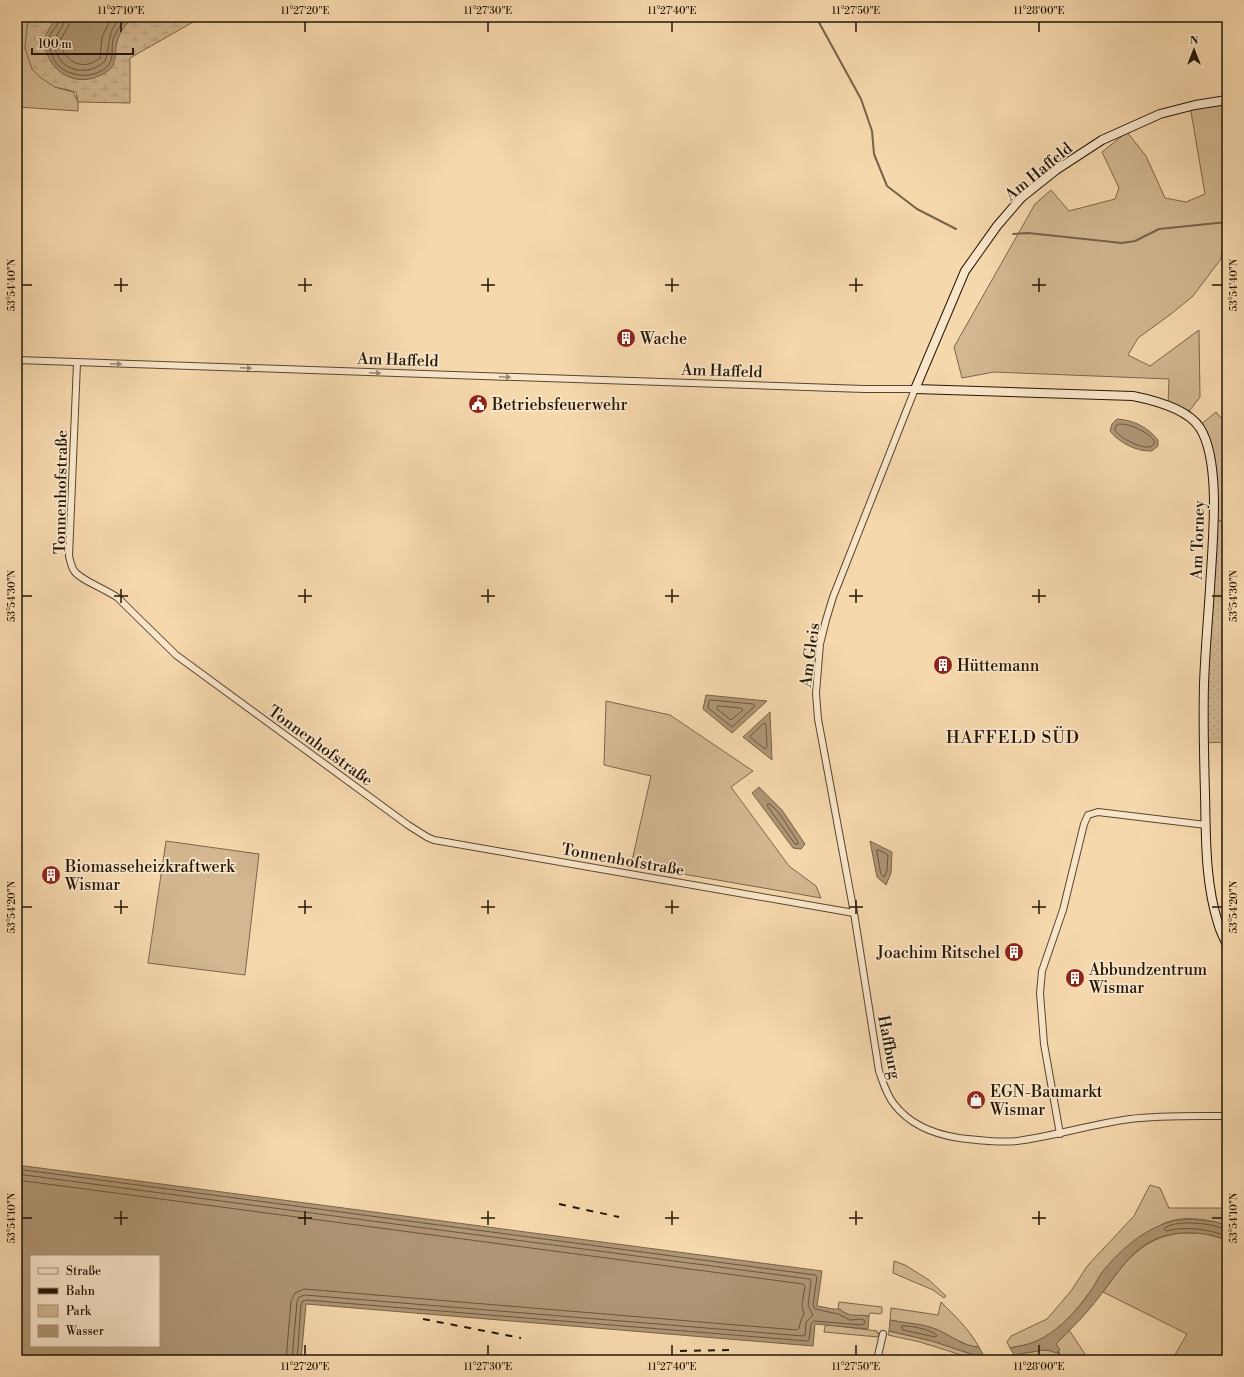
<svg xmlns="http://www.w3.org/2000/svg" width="1244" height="1377" font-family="'Libre Bodoni',serif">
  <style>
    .green { fill: #d2b791; stroke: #7b664c }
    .wetland { fill: url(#wetland-marsh); stroke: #7b664c }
    .garden { fill: url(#garden-dots); stroke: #7b664c }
    .water { fill: #af9674; stroke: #776348; fill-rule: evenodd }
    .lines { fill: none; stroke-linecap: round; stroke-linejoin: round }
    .shore { stroke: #6a563d; stroke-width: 1 }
    .stream { stroke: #776348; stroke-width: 2 }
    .street-casing { stroke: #584630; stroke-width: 8 }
    .secondary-casing { stroke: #241606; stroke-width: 10 }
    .street { stroke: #f9e6ca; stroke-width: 6 }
    .secondary { stroke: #f9e6ca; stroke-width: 8 }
    .rail { stroke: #241606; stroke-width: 2; stroke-dasharray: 7 7; stroke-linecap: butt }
    .oneway { fill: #998872 }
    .ticks { fill: none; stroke: #241606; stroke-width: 1.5 }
    .labels { text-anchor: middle; stroke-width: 3.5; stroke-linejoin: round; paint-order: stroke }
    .street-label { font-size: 16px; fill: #241606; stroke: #f9e6ca }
    .poi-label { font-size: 16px; fill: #241606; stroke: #f9e6ca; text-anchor: start }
    .neighbourhood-label { font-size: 17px; letter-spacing: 1px; fill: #241606; stroke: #f9e6ca }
    .neatline { fill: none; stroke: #241606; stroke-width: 1.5 }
    .ticks-label { font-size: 10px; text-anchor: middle; fill: #241606 }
  </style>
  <defs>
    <pattern id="wetland-marsh" width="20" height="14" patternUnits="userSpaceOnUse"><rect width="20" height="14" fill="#d2b791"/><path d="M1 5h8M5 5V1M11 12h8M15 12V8" fill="none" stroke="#b49d7c"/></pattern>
    <pattern id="garden-dots" width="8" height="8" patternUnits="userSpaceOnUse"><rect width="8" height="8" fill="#d2b791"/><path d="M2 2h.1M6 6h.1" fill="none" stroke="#b49d7c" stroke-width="1.8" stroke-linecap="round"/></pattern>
  </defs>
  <rect width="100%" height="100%" fill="#f6d8ad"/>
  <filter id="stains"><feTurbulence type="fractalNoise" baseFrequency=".005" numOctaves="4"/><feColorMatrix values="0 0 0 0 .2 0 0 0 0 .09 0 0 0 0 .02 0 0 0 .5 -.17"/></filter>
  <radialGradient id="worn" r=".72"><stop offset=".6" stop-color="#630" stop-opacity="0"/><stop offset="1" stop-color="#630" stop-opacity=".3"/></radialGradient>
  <g class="green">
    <path d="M 17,17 L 31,17 L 27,27 L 55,87 L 73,92 L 78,102 L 78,111 L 17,107 Z"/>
    <path d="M 1227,100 L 1227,234 L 1224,234 L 1221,259 L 1193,296 L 1171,314 L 1138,338 L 1128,355 L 1150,366 L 1199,330 L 1200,397 L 1186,415 L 1168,406 L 1169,379 L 994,372 L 962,378 L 954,347 L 1035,204 L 1051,190 L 1069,211 L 1115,199 L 1119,188 L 1102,152 L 1127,132 L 1146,156 L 1165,198 L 1186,202 L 1205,194 L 1190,106 Z"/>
    <path d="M 1216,412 L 1222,419 L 1227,418 L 1227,521 L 1214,521 L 1213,470 L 1199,426 Z"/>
    <path d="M 606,701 L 670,715 L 753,771 L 731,787 L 789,866 L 816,886 L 821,898 L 631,865 L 651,776 L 604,765 Z"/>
    <path d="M 166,841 L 259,854 L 245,975 L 148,963 Z"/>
    <path d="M 1150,1185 L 1160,1188 L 1169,1208 L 1227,1208 L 1227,1226 C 1209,1219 1184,1215 1165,1223 C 1158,1226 1152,1231 1146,1234 C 1129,1244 1115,1256 1103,1272 C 1098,1278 1095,1286 1090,1292 C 1076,1311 1058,1332 1037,1341 C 1028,1345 1019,1346 1010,1348 L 1007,1342 L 1011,1336 L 1047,1319 L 1071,1291 L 1088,1265 L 1134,1216 Z"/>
    <path d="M 1181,1233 L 1203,1233 L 1227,1240 L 1227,1360 L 1172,1360 L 1187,1334 L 1103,1292 C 1125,1262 1141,1238 1181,1233 Z"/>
    <path d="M 894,1261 L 905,1265 L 929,1280 L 946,1296 L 944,1298 L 933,1290 L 893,1273 Z"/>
    <path d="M 839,1302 L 882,1307 L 882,1313 L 880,1314 L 870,1313 L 869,1316 L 851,1316 L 838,1309 Z"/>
    <path d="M 941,1302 C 956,1317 968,1328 979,1347 L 970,1346 L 929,1327 L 890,1320 L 891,1308 L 938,1315 Z"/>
    <path d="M 830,1325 L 877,1331 L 877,1333 L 879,1333 L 878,1337 L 824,1332 L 825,1326 Z"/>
    <path d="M 1069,1330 L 1087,1357 L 1093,1360 L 1016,1360 L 1014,1355 L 1043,1350 L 1053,1351 L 1057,1346 L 1056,1344 Z"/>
    <path d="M 889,1331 L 932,1341 L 980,1357 L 984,1356 L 988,1360 L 977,1360 L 920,1342 L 888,1335 Z"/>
  </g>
  <path class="wetland" d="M 31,17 L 202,17 L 130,58 L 130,103 L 78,102 L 76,92 L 55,87 L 41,78 L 32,69 L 25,48 L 27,27 Z"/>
  <path class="garden" d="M 1214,521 L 1227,521 L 1227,742 L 1204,743 Z"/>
  <g class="water">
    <path d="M 57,17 L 134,17 C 126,24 119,32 117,42 C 114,53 118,65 106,72 C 86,86 60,80 49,58 C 47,54 43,46 44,41 C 46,32 52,24 57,17 Z"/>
    <path d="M 1117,419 C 1133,420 1148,427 1158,440 L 1158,446 L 1152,451 C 1138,452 1119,443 1110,431 L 1112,424 Z"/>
    <path d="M 706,695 L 767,701 L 732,733 L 703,709 Z"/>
    <path d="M 770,712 L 772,760 L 743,737 Z"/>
    <path d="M 759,787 L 782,810 L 805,844 L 801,849 L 793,848 L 752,793 Z"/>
    <path d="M 870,841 L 892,852 L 891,873 L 886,885 L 877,877 Z"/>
    <path d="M 17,1165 L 822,1271 L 817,1306 C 825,1307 833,1310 840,1309 C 848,1318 858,1314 869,1316 L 868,1329 L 815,1324 L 813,1346 L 306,1304 L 301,1360 L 17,1360 ZM 31,1256 L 159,1256 L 159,1346 L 31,1346 Z"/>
    <path d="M 1190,1219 L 1216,1222 L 1227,1226 L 1227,1240 C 1198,1229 1161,1229 1137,1251 C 1119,1267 1107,1288 1092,1306 C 1081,1320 1068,1331 1056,1344 L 1060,1350 L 1056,1353 L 1048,1350 L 1043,1350 L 1014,1355 L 1010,1348 C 1019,1346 1028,1345 1037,1341 C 1058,1331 1077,1311 1090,1292 C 1095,1285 1098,1277 1103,1271 C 1120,1250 1141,1232 1166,1223 C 1173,1220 1182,1220 1190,1219 Z"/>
    <path d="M 890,1320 C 903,1323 917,1323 930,1327 C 946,1331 962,1347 979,1347 L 984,1356 L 980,1357 L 932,1341 L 889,1331 Z"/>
  </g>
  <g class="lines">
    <g class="shore">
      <path d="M 60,17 C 59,26 49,32 48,41 C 48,44 50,48 50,50 C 52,54 54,61 57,64 C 69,78 98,80 109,64 C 114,57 111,48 113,40 C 116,31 121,24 128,17"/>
      <path d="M 65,17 C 65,26 56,34 53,43 C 55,49 57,56 61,61 C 73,74 93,73 105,61 C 111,44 106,32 121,17"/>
      <path d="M 71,17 C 71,27 62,33 60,43 C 65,62 83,72 100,58 L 102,37 L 112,17"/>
      <path d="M 1119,424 C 1131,424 1146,431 1154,440 L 1154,444 C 1152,446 1151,447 1148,447 C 1140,448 1118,437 1115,430 L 1116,426 Z"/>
      <path d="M 711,700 L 753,704 L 755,706 L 732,727 L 708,708 L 709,701 Z"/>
      <path d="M 719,706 L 741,708 L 743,710 L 731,720 L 717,709 L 717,707 Z"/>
      <path d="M 763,724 L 765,723 L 766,725 L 767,747 L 765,749 L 750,737 Z"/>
      <path d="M 768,804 L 770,804 L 779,813 L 798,842 L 798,844 L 795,844 L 768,807 Z"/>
      <path d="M 877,850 L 879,850 L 888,855 L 887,871 L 884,877 L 881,874 Z"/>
      <path d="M 17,1169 L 815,1275 L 817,1277 L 813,1305 L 815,1309 L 838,1314 L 850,1320 L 862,1319 L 865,1321 L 864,1324 L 862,1325 L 814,1321 L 811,1324 L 809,1340 L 807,1341 L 306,1300 L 303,1301 L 301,1304 L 297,1360"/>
      <path d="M 17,1174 L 810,1279 L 811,1281 L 808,1305 L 813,1315 L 806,1322 L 805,1335 L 803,1336 L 305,1295 L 299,1297 L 297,1302 L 292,1360"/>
      <path d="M 17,1180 L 803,1284 L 805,1286 L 802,1305 L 804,1314 L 801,1320 L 799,1328 L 797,1330 L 304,1289 L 295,1293 L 291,1301 L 286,1360"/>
      <path d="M 1227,1230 C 1223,1229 1219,1227 1215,1226 C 1204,1223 1172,1220 1164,1229 L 1166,1231 C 1186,1226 1208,1229 1227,1236"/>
      <path d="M 902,1326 C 909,1325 934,1330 937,1336 L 935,1337 L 903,1330 Z"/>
    </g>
    <g class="stream">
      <path d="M 816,17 L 861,99 L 872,131 L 874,154 L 887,186 L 917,209 L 956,229"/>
      <path d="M 1013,234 L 1028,233 L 1122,243 L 1135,241 L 1159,229 L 1227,222"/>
      <path d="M 1058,1352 L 1063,1360"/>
    </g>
    <g class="street-casing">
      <g id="street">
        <path d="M 17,360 L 864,389 L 915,389 L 833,597 L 826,620 L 820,644 L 816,693 L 818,719 L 854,913 L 879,1071 C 883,1082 886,1094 894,1104 C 910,1125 933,1134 959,1138 C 978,1140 998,1143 1017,1141 C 1055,1136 1092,1124 1130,1119 C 1162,1115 1195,1116 1227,1116"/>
        <path d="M 77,363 L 69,556 C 70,560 71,565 73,569 C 78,580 107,589 118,598 L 176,655 L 408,825 L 427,837 L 434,840 L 854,913"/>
        <path d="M 1060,1134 L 1044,1044 L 1040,993 L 1042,971 L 1063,910 L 1084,824 L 1088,815 L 1098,812 L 1206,825"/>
        <path d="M 877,1360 L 883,1334"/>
      </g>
    </g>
    <g class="secondary-casing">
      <path id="secondary" d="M 1227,100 L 1195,105 L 1160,114 L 1102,140 L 1056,170 L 1022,197 L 997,226 L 965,271 L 915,389 L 1133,396 C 1153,400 1188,409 1200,428 C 1222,463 1212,547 1210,589 C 1208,621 1205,653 1204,685 C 1203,722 1204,758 1205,794 C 1206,837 1205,882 1218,923 C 1220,931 1224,938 1227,945"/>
    </g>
    <use href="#street" class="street"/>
    <use href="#secondary" class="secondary"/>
    <g class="rail">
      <path d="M 559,1204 L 619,1217"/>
      <path d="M 423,1319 L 521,1338"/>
      <path d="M 680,1351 L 732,1350"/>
    </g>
  </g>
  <defs><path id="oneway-solid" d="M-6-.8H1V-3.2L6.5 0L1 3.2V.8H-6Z"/></defs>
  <g class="oneway">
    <use href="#oneway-solid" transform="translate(116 364) rotate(2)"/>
    <use href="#oneway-solid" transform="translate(246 368) rotate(2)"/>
    <use href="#oneway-solid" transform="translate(375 373) rotate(2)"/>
    <use href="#oneway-solid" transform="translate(505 377) rotate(2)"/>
  </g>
  <path class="ticks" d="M 121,22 L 121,32M 305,22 L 305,32M 488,22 L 488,32M 672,22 L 672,32M 856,22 L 856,32M 1039,22 L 1039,32M 121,278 L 121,292M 305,278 L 305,292M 488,278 L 488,292M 672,278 L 672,292M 856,278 L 856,292M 1039,278 L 1039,292M 22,285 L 32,285M 114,285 L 128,285M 298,285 L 312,285M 481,285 L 495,285M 665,285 L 679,285M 849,285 L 863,285M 1032,285 L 1046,285M 1212,285 L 1222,285M 121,589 L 121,603M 305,589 L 305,603M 488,589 L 488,603M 672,589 L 672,603M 856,589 L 856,603M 1039,589 L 1039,603M 22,596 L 32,596M 114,596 L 128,596M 298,596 L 312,596M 481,596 L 495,596M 665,596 L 679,596M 849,596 L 863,596M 1032,596 L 1046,596M 1212,596 L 1222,596M 121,900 L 121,914M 305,900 L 305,914M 488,900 L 488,914M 672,900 L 672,914M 856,900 L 856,914M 1039,900 L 1039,914M 22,907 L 32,907M 114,907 L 128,907M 298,907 L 312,907M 481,907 L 495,907M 665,907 L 679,907M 849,907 L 863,907M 1032,907 L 1046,907M 1212,907 L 1222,907M 121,1211 L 121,1225M 305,1211 L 305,1225M 488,1211 L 488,1225M 672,1211 L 672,1225M 856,1211 L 856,1225M 1039,1211 L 1039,1225M 22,1218 L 32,1218M 114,1218 L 128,1218M 298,1218 L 312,1218M 481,1218 L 495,1218M 665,1218 L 679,1218M 849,1218 L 863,1218M 1032,1218 L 1046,1218M 1212,1218 L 1222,1218M 305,1345 L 305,1355M 488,1345 L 488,1355M 672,1345 L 672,1355M 856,1345 L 856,1355M 1039,1345 L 1039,1355"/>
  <defs>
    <g id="building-disc" transform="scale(1)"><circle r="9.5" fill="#8f2418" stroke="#f9e6ca"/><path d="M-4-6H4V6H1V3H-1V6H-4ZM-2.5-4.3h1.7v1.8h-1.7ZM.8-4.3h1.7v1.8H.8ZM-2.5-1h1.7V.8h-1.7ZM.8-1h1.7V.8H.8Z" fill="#fff"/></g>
    <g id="civic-disc" transform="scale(1)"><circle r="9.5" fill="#8f2418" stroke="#f9e6ca"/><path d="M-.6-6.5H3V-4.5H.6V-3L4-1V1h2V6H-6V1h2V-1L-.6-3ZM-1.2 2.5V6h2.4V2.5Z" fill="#fff"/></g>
    <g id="shop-disc" transform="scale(1)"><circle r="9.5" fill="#8f2418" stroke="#f9e6ca"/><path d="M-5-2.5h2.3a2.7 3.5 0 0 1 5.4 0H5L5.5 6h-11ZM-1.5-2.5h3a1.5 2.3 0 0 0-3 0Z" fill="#fff"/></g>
  </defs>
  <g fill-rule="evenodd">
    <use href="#building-disc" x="626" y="338"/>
    <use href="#civic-disc" x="478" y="404"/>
    <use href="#building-disc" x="943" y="665"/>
    <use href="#building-disc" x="51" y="875"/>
    <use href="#building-disc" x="1014" y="952"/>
    <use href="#building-disc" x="1075" y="978"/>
    <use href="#shop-disc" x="976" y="1100"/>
  </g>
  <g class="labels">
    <g class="street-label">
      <text transform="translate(1038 171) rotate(-39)" y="6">Am Haffeld</text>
      <text transform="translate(398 359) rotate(2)" y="6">Am Haffeld</text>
      <text transform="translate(722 370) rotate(2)" y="6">Am Haffeld</text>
      <text transform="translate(60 492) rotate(-89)" y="6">Tonnenhofstraße</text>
      <text transform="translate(1197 540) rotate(-88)" y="6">Am Torney</text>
      <text transform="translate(809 655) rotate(-82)" y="6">Am Gleis</text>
      <text transform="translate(321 745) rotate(36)" y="6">Tonnenhofstraße</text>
      <text transform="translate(623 859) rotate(10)" y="6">Tonnenhofstraße</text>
      <text transform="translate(890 1047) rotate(79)" y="6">Haffburg</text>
    </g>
    <g class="poi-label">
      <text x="640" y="344">Wache</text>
      <text x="492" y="410">Betriebsfeuerwehr</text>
      <text x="957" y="671">Hüttemann</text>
      <text x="65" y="872">Biomasseheizkraftwerk<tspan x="65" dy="18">Wismar</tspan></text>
      <text x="1000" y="958" text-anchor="end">Joachim Ritschel</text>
      <text x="1089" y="975">Abbundzentrum<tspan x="1089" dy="18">Wismar</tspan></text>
      <text x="990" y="1097">EGN-Baumarkt<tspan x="990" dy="18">Wismar</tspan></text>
    </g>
    <g class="neighbourhood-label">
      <text x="1013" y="743">HAFFELD SÜD</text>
    </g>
  </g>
  <rect width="1244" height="1377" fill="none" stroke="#f6d8ad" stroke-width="44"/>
  <rect x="30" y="1255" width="130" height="92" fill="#f9e6ca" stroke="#a4937c"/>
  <rect x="38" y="1268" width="20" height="6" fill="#f9e6ca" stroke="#a4937c"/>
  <text x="66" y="1275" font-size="12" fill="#241606">Straße</text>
  <rect x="38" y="1288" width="20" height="6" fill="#241606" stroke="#a4937c"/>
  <text x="66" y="1295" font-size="12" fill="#241606">Bahn</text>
  <rect x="38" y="1305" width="20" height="12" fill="#d2b791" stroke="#a4937c"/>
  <text x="66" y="1315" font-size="12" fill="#241606">Park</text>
  <rect x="38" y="1325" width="20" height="12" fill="#af9674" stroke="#a4937c"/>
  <text x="66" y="1335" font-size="12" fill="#241606">Wasser</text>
  <g transform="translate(1194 50)" stroke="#f9e6ca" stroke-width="3" paint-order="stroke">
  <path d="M0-3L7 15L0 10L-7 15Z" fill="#241606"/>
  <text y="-6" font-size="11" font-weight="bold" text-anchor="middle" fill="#241606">N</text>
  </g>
  <path d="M32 48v6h101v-6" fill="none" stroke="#241606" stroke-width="2"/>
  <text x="38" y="48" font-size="12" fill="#241606" stroke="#f9e6ca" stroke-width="3" paint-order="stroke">100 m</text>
  <rect x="22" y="22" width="1200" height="1333" class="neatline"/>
  <g class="ticks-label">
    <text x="121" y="14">11°27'10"E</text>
    <text x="305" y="14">11°27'20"E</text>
    <text x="488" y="14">11°27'30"E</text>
    <text x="672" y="14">11°27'40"E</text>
    <text x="856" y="14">11°27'50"E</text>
    <text x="1039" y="14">11°28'00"E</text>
    <text transform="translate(11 285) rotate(-90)" y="4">53°54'40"N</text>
    <text transform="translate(1233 285) rotate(-90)" y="4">53°54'40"N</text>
    <text transform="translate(11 596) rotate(-90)" y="4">53°54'30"N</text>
    <text transform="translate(1233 596) rotate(-90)" y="4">53°54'30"N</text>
    <text transform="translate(11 907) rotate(-90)" y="4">53°54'20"N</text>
    <text transform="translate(1233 907) rotate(-90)" y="4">53°54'20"N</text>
    <text transform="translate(11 1218) rotate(-90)" y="4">53°54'10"N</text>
    <text transform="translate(1233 1218) rotate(-90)" y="4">53°54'10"N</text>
    <text x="305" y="1370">11°27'20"E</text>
    <text x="488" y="1370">11°27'30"E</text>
    <text x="672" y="1370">11°27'40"E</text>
    <text x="856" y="1370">11°27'50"E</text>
    <text x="1039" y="1370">11°28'00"E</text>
  </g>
  <rect width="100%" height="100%" filter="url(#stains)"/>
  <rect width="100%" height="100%" fill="url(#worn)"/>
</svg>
